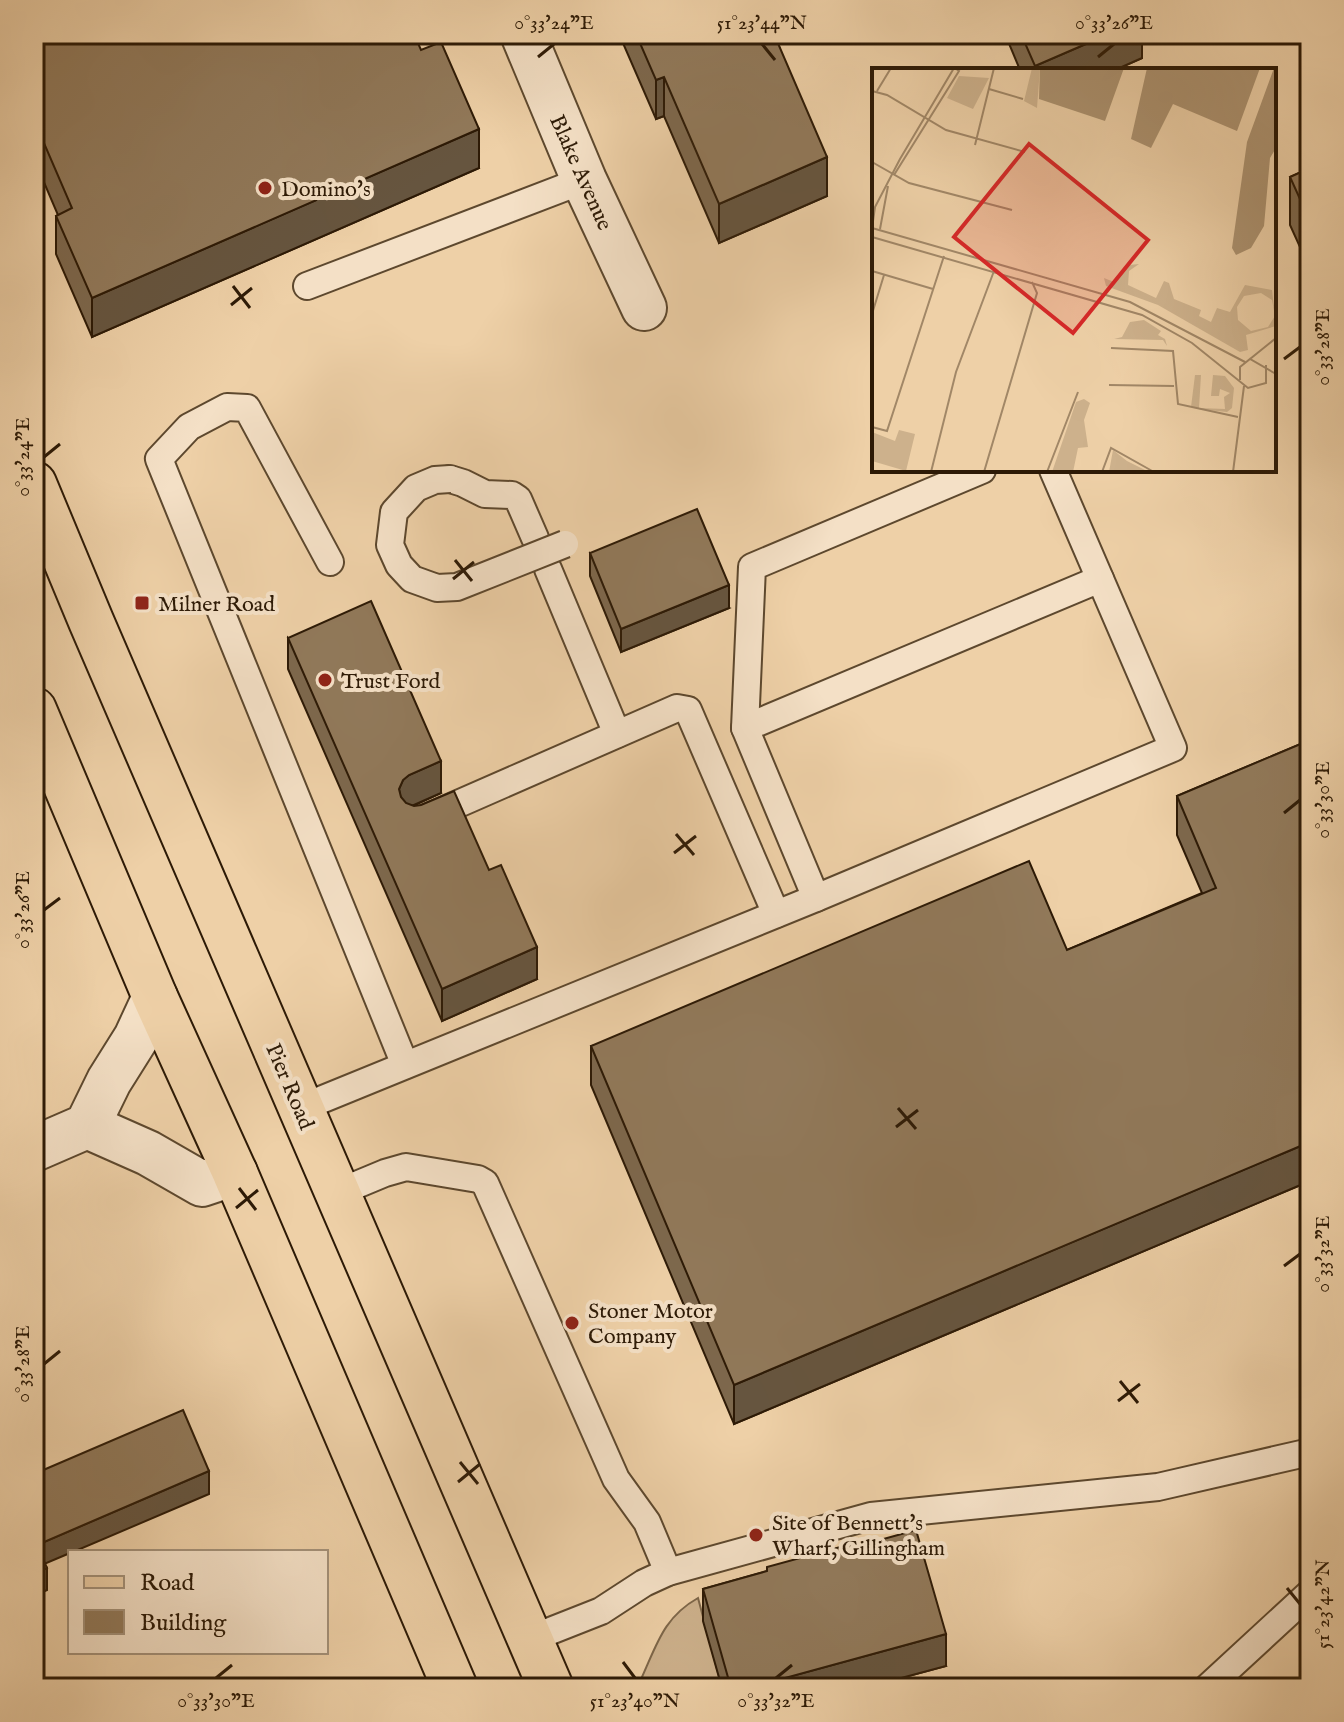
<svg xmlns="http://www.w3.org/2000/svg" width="1344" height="1722" font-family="'IM FELL English',serif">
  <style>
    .green { fill: #cdb18c; stroke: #7d6649; stroke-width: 2 }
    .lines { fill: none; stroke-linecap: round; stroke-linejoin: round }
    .service-casing { stroke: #5d482e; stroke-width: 30 }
    .minor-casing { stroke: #5d482e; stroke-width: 48 }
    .primary-casing { stroke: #2d1a06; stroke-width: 48 }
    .service { stroke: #f4e0c6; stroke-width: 26 }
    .minor { stroke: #f4e0c6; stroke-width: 44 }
    .primary { stroke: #eed0a7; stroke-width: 44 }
    .service-bridge-casing { stroke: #5d482e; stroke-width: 30; stroke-linecap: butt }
    .service-bridge { stroke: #f4e0c6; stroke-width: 26 }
    .wall { fill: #7d684d; stroke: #2d1a06; stroke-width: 2 }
    .shaded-wall { fill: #66553f; stroke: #2d1a06; stroke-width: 2 }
    .building { fill: #91795a; stroke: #2d1a06; stroke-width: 2 }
    .ticks { fill: none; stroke: #2d1a06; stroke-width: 3 }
    .poi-dot { fill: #8f2418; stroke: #f4e0c6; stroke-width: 3 }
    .labels { text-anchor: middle; stroke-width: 8; stroke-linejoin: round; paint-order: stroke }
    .street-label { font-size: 22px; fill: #2d1a06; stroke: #f4e0c6 }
    .poi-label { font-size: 22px; fill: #2d1a06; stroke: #f4e0c6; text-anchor: start }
    .inset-road { fill: none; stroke: #a18767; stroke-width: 2 }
    .view { fill: #d62828; fill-opacity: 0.15; stroke: #d62828; stroke-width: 4 }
    .inset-edge { fill: none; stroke: #2d1a06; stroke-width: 4 }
    .neatline { fill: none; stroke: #2d1a06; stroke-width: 3 }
    .ticks-label { font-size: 20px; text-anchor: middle; fill: #2d1a06 }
  </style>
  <rect width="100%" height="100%" fill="#eed0a7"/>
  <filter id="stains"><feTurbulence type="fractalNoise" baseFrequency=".0025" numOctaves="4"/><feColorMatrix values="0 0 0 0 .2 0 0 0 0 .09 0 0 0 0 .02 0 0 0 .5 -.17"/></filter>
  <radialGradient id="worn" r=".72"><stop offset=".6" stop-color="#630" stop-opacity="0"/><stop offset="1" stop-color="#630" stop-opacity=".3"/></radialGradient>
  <path class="green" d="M 698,1598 L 722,1688 L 641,1688 L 640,1683 L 642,1677 C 657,1644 664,1617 698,1598 Z"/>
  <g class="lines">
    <g class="service-casing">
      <g id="service">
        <path d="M 307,286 L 584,180"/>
        <path d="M 450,479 L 463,483 L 485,494 L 512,495 L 518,499 L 535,538"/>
        <path d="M 330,562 L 247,408 L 227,407 L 189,427 L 159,459 L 405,1065"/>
        <path d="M 548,569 L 617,734"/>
        <path d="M 745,728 L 1100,579"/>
        <path d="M 426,818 L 677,708 L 688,710 L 776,914"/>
        <path d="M 816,898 L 745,728 L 752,567 L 982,470"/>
        <path d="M 301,1108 L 816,898 L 1173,748 L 1053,470"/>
        <path d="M 337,1193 L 385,1173 L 406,1167 L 478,1179 L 485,1183 L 616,1479 L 647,1522 L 668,1572"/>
        <path d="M 530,1639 L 601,1611 L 644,1583 L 668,1572 L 871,1516 L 1158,1487 L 1310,1452"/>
        <path d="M 1207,1688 L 1310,1593"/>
      </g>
    </g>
    <g class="minor-casing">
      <g id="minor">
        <path d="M 523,34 L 584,180 L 644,308"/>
        <path d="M 87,1126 L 148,1153 L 202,1184 L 235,1173"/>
        <path d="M 34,1149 L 87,1126 L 109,1081 L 136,1038 L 155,997"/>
      </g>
    </g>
    <g class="primary-casing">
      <g id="primary">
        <path d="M 34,484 L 91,621 L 551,1688"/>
        <path d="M 34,710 L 155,997 L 235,1173 L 455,1688"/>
      </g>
    </g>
    <use href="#service" class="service"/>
    <use href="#minor" class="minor"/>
    <use href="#primary" class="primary"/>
    <g class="service-bridge-casing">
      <path id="service-bridge" d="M 450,479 L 435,480 L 416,488 L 394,512 L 390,545 L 399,565 L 412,579 L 437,588 L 457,587 L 565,544"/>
    </g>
    <use href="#service-bridge" class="service-bridge"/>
  </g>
  <g class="wall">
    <path d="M 34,34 L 421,50 L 479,168 L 92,337 L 56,254 L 56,216 L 58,215 L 34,159 Z"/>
    <path d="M 619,34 L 798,34 L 778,43 L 827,196 L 719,243 L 664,116 L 656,119 Z"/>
    <path d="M 1005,34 L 1142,34 L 1142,58 L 1115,70 L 1020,70 Z"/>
    <path d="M 1309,68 L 1310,68 L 1310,118 L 1309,116 Z"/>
    <path d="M 1310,168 L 1310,269 L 1290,225 L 1290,177 Z"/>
    <path d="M 590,553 L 729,608 L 621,652 L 590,576 Z"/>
    <path d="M 288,638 L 441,793 L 413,806 L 537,979 L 442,1021 L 288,669 Z"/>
    <path d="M 1310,740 L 1310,1181 L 734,1424 L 591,1085 L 591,1046 L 1067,950 L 1202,893 L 1177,835 L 1177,796 Z"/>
    <path d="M 851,1548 L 946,1666 L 864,1688 L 722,1688 L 703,1621 L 703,1589 Z"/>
  </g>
  <g class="shaded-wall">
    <path d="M 764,34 L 798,34 L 764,49 Z"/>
    <path d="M 1109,34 L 1142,34 L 1142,58 L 1115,70 L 1035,70 L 1035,66 Z"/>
    <path d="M 664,77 L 664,116 L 656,119 L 656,80 Z"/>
    <path d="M 479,129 L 479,168 L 92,337 L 92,298 Z"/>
    <path d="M 827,157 L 827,196 L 719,243 L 719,204 Z"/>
    <path d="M 729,585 L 729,608 L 621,652 L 621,629 Z"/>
    <path d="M 441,761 L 441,793 L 409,807 L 403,812 L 399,789 L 403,780 L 409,775 Z"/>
    <path d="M 537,947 L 537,979 L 442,1021 L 442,989 Z"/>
    <path d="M 1310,1142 L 1310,1181 L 734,1424 L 734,1385 Z"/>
    <path d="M 209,1471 L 209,1494 L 73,1552 L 70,1552 L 70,1553 L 37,1567 L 37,1545 Z"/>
    <path d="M 47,1568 L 47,1590 L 34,1596 L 34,1573 Z"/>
    <path d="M 946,1634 L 946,1666 L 864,1688 L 748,1688 Z"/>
  </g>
  <g class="building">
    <path d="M 34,34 L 414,34 L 421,50 L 441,42 L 479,129 L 92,298 L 56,216 L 72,208 L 34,120 Z"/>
    <path d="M 636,34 L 774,34 L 827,157 L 719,204 L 664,77 L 656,80 Z"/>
    <path d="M 1021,34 L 1109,34 L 1035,66 Z"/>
    <path d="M 1310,168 L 1310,221 L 1290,177 Z"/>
    <path d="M 697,509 L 729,585 L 621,629 L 590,553 Z"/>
    <path d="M 371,601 L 441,761 L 409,775 L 403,780 L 399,789 L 401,797 L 406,803 L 414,806 L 421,805 L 454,791 L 489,870 L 501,865 L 537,947 L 442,989 L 288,638 Z"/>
    <path d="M 1310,740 L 1310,1142 L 734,1385 L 591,1046 L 1029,861 L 1067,950 L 1216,888 L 1177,796 Z"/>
    <path d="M 183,1410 L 209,1471 L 37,1545 L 47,1568 L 34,1573 L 34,1474 Z"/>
    <path d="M 916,1530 L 946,1634 L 748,1688 L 731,1688 L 703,1589 L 767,1571 L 767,1567 L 851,1544 L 851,1548 Z"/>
    <path d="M 1310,1677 L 1310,1688 L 1292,1688 Z"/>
  </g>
  <path class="ticks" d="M 762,44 L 775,60M 538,57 L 554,44M 1098,57 L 1114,44M 233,286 L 250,308M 231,305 L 252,288M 1284,359 L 1300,347M 44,457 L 60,444M 455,560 L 472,581M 453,579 L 474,562M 1284,813 L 1300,800M 676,834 L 694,855M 674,853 L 696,836M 44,910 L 60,898M 898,1108 L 916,1129M 896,1127 L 918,1110M 239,1188 L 256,1210M 236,1208 L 258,1190M 1284,1266 L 1300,1254M 44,1364 L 60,1351M 1120,1381 L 1138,1403M 1118,1401 L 1140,1384M 460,1462 L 478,1484M 458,1482 L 480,1464M 1287,1588 L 1300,1604M 623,1662 L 635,1678M 216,1678 L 232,1665M 776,1678 L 792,1665"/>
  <g class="poi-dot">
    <circle cx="265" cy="188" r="8"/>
    <rect x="134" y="595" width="16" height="16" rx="4"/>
    <circle cx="325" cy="680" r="8"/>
    <circle cx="572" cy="1323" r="8"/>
    <circle cx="756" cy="1535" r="8"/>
  </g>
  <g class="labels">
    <g class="street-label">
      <text transform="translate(582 172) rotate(66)" y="8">Blake Avenue</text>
      <text transform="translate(291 1086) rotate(67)" y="8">Pier Road</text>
    </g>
    <g class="poi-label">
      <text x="281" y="196">Domino's</text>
      <text x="158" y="611">Milner Road</text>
      <text x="341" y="688">Trust Ford</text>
      <text x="588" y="1318">Stoner Motor<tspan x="588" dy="25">Company</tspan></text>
      <text x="772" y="1530">Site of Bennett's<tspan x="772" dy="25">Wharf, Gillingham</tspan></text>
    </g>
  </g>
  <g transform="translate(872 68)">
    <rect width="404" height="404" fill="#eed0a7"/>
    <path d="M 160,0 L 168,0 L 165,40 L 152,33 ZM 87,8 L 117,10 L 101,41 L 75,30 ZM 267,196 L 257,203 L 256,217 L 284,230 L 292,213 L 297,215 L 302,231 L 329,242 L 327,248 L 339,254 L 345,240 L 358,244 L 373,217 L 400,222 L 404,258 L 374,267 L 376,282 L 368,284 L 286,237 L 234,218 L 232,210 L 242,214 L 257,197 ZM 389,225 L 400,232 L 403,248 L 396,259 L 379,263 L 366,252 L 365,239 L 372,228 ZM 272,252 L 289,263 L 286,267 L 293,271 L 295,278 L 291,272 L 242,271 L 250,269 L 258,254 ZM 323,307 L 329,307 L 327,340 L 353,341 L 352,329 L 358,325 L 348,321 L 347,328 L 339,328 L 341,307 L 353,308 L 362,320 L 360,340 L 355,344 L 326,341 L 319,339 ZM 212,331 L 218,335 L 212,352 L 216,379 L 206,380 L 201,404 L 180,404 L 204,334 ZM 27,362 L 43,366 L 34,403 L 0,393 L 0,364 L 23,373 ZM 241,382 L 255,393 L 277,404 L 237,404 Z" fill="#cdb18c" fill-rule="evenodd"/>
    <path d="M 168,0 L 252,0 L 233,53 L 167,31 ZM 275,0 L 388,0 L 365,63 L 301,36 L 279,80 L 259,71 ZM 402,0 L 404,80 L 398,90 L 392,158 L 379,180 L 364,187 L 360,180 L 375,74 Z" fill="#ac9270"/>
    <path class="inset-road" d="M 117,21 L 151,31M 0,23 L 15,27 L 74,62 L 153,84M 5,23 L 19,0M 103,77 L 122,0M 0,94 L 37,115 L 140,142M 22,107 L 87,3 L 83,0M 0,160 L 3,139 L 28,91 L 82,0M 0,160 L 258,234 L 373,294M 8,161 L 16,118M 0,169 L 270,247 L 320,275 L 376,320 L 394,315 L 394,297M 0,203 L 61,221M 0,246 L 12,207M 239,280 L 301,283 L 306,336 L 366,349M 378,291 L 404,270M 368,312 L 368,299 L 378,291 L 404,306M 237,317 L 302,318M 0,359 L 15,363 L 72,188M 59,404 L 84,304 L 122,203M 112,404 L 165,225 L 160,214M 175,404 L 206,324M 230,404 L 239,380 L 282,404M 289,404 L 323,404M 361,404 L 372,318"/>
    <path class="view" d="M 157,76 L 276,172 L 201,265 L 82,169 Z"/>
    <rect width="404" height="404" class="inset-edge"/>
  </g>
  <rect width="1344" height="1722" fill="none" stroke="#eed0a7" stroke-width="88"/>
  <rect x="68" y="1550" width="260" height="104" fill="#f4e0c6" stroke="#a49179" stroke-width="2"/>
  <rect x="84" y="1576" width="40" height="12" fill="#eed0a7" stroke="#a49179" stroke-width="2"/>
  <text x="140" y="1590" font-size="24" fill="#2d1a06">Road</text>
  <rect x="84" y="1610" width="40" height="24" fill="#91795a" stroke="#a49179" stroke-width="2"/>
  <text x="140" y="1630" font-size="24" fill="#2d1a06">Building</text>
  <rect x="44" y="44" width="1256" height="1634" class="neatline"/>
  <g class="ticks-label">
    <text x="554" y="29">0°33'24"E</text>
    <text x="762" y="29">51°23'44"N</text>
    <text x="1114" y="29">0°33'26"E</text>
    <text transform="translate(1322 347) rotate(-90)" y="7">0°33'28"E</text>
    <text transform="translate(22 457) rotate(-90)" y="7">0°33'24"E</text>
    <text transform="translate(1322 800) rotate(-90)" y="7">0°33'30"E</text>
    <text transform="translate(22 910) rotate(-90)" y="7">0°33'26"E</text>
    <text transform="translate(1322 1254) rotate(-90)" y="7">0°33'32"E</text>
    <text transform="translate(22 1364) rotate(-90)" y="7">0°33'28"E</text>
    <text transform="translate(1322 1604) rotate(-90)" y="7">51°23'42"N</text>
    <text x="216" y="1707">0°33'30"E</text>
    <text x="635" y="1707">51°23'40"N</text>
    <text x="776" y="1707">0°33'32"E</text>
  </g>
  <rect width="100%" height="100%" filter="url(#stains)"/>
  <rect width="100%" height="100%" fill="url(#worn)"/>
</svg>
